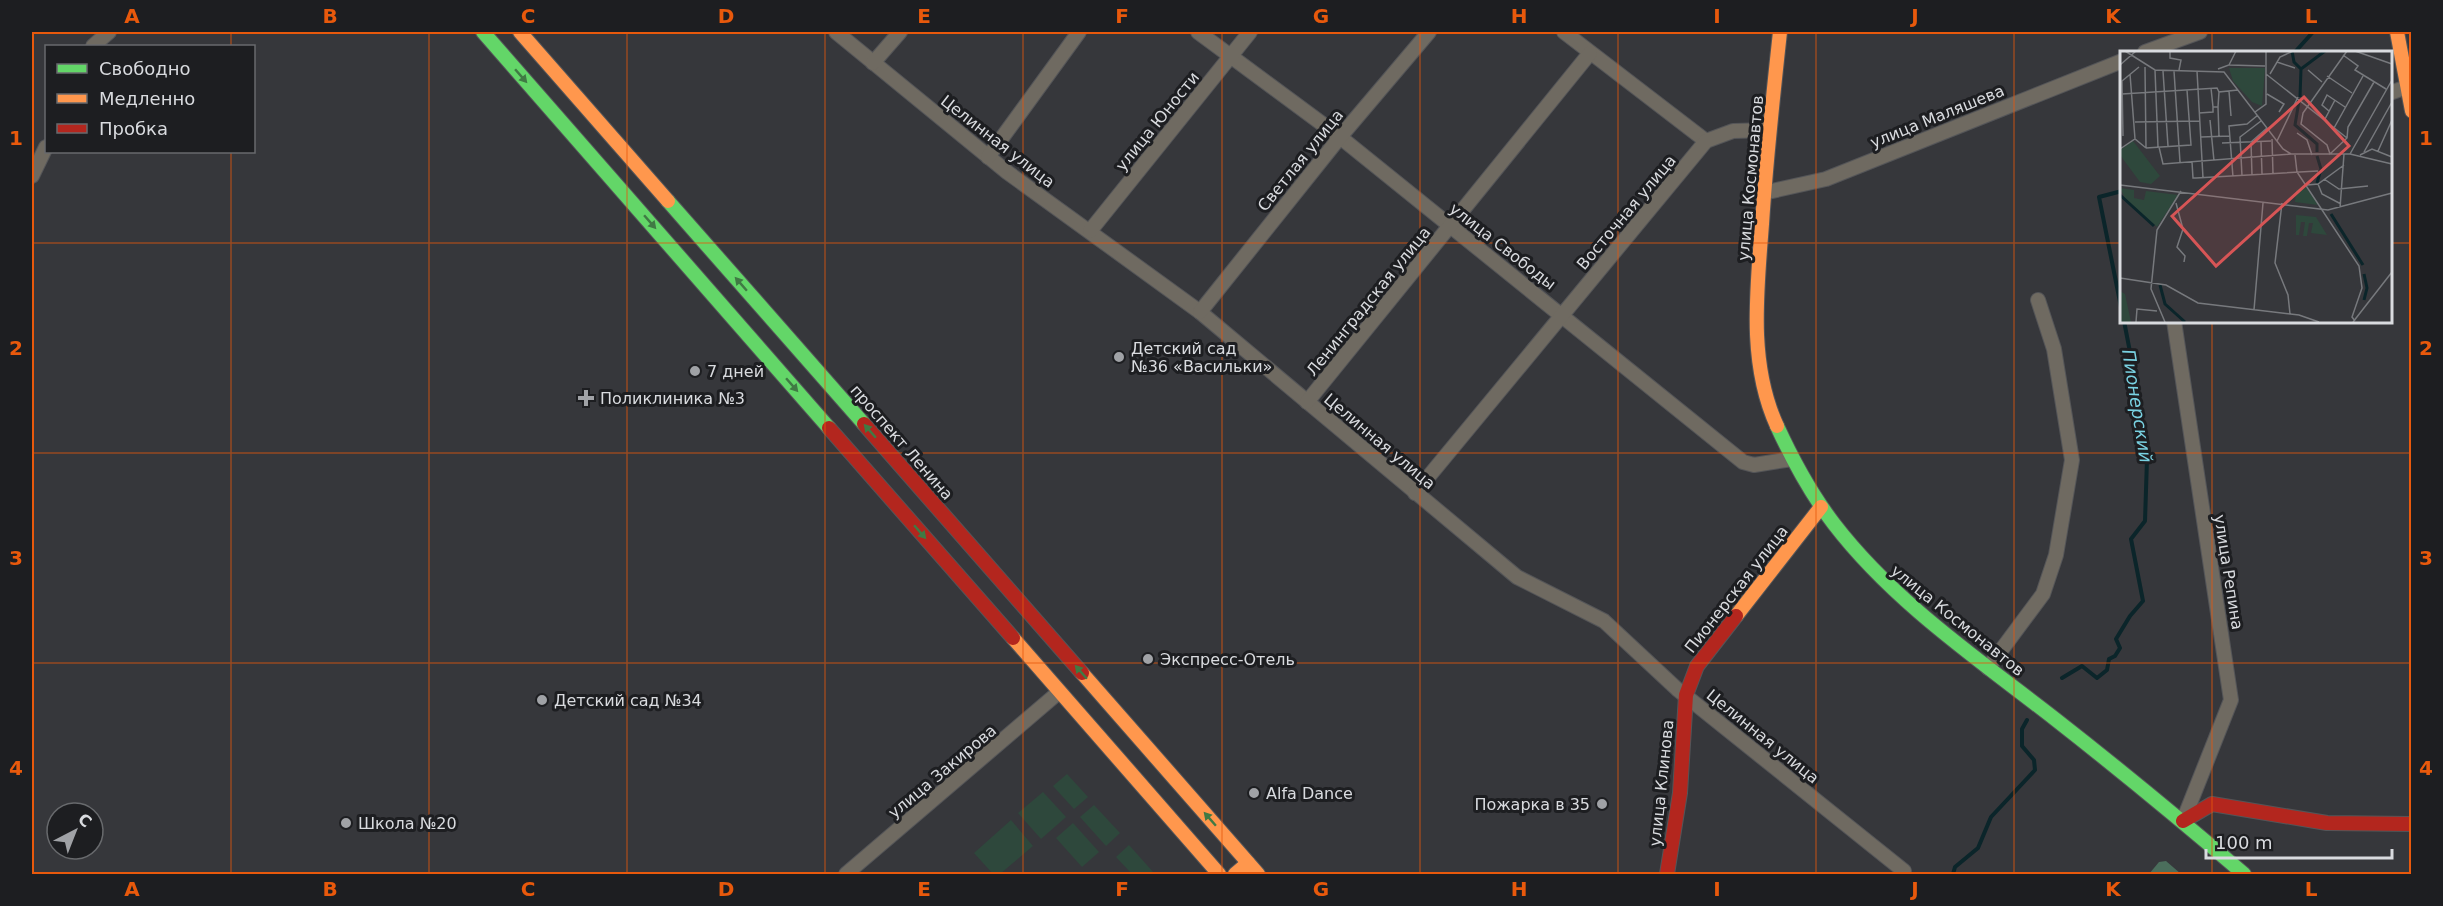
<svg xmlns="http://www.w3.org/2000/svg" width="2443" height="906" font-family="'DejaVu Sans',sans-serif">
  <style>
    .green { fill: #2e483c }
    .forest { fill: #4b6e5c }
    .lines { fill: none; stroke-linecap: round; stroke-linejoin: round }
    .stream { stroke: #0b252a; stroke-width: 4 }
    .street-casing { stroke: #545558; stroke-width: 16 }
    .fast-casing { stroke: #545558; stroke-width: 16 }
    .slow-casing { stroke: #545558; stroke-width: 16 }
    .jam-casing { stroke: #545558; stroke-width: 16 }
    .street { stroke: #6f6a61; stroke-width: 14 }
    .fast { stroke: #63d668; stroke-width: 14 }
    .slow { stroke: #ff974d; stroke-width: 14 }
    .jam { stroke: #b3261e; stroke-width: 14 }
    .oneway { fill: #407a44 }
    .grid { fill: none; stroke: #e8590c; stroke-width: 1.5; stroke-opacity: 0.55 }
    .poi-dot { fill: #a0a2a6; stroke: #1d1e21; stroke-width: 2 }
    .labels { text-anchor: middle; stroke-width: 6; stroke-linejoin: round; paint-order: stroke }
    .street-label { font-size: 16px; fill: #d9dbdf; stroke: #1d1e21 }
    .poi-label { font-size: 16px; fill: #d9dbdf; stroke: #1d1e21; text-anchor: start }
    .water-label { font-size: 18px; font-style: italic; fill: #79d1e1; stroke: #1d1e21 }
    .inset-river { fill: none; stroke: #0b252a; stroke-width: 3 }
    .inset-road { fill: none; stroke: #77797d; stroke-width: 1.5 }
    .view { fill: #d75556; fill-opacity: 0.15; stroke: #d75556; stroke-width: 3 }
    .inset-edge { fill: none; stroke: #d9dbdf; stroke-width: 3 }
    .neatline { fill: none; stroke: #e8590c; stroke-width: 2 }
    .grid-label { font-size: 20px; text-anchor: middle; font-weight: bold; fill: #e8590c }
  </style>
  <rect width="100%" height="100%" fill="#36373b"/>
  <g class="green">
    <path d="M 1067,774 L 1088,797 L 1074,809 L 1053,786 Z"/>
    <path d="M 1043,792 L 1066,817 L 1041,839 L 1018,813 Z"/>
    <path d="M 1094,805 L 1120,833 L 1106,846 L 1080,817 Z"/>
    <path d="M 1011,820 L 1033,846 L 1000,874 L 993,874 L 974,853 Z"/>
    <path d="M 1073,823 L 1099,852 L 1082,867 L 1056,838 Z"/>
    <path d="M 1129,845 L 1154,873 L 1152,874 L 1132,874 L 1116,857 Z"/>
  </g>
  <path class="forest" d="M 2166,861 L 2181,874 L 2149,874 L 2159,862 Z"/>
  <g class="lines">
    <g class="stream">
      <path d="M 2295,52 L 2313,32"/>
      <path d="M 2122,191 L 2099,197 L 2122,312"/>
      <path d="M 2062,678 L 2082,666 L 2097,678 L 2107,670 L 2109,659 L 2115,656 L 2120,648 L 2116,639 L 2130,616 L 2143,601 L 2131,539 L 2145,521 L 2147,459 L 2136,383 L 2124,321"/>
      <path d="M 1953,874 L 1955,867 L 1978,848 L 1991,817 L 2035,770 L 2034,760 L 2022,746 L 2022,729 L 2027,720"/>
    </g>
    <g class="street-casing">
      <g id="street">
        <path d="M 836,32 L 1007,172 L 1200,312 L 1517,577 L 1604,621 L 1677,689 L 1904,871"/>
        <path d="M 1198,32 L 1340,137 L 1743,462 L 1754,465 L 1792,459"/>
        <path d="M 1564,32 L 1706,141"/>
        <path d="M 93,46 L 109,32"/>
        <path d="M 2145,52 L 2200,32"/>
        <path d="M 873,63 L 900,32"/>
        <path d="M 2390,93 L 2412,85"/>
        <path d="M 988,157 L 1079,32"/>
        <path d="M 32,176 L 46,147"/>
        <path d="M 1763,193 L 1826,179 L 2122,61"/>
        <path d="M 1090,231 L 1250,32"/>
        <path d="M 1200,312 L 1340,137 L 1429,32"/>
        <path d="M 2174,321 L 2231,700 L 2183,821"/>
        <path d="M 1307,402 L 1590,53"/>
        <path d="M 1415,493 L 1706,141 L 1733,131 L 1769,130"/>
        <path d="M 1988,668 L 2043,594 L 2056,555 L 2072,460 L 2054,349 L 2038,300"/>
        <path d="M 846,874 L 1059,692"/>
      </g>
    </g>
    <g class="fast-casing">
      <g id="fast">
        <path d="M 483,32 L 829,428"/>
        <path d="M 668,201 L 864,424"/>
        <path d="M 1777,426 C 1793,461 1811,494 1834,524 C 1894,602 1978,659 2055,719 C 2119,769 2182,821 2244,874"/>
      </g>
    </g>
    <g class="slow-casing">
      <g id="slow">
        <path d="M 520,32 L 668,201"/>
        <path d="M 2397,32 L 2412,111"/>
        <path d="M 1777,426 C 1748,363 1757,291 1762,224 C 1766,160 1773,96 1780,32"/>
        <path d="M 1736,616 L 1821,507"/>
        <path d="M 1013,638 L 1219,874"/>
        <path d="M 1082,673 L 1258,874"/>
        <path d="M 1235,874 L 1248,863"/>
      </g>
    </g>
    <g class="jam-casing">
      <g id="jam">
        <path d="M 864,424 L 1082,673"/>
        <path d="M 829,428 L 1013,638"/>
        <path d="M 2183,821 L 2212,804 L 2327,823 L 2412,824"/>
        <path d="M 1667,874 L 1680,793 L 1686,695 L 1697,666 L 1736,616"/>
      </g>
    </g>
    <use href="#street" class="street"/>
    <use href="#fast" class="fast"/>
    <use href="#slow" class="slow"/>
    <use href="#jam" class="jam"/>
  </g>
  <defs><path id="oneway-solid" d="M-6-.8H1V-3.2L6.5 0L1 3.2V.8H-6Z" transform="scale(1.5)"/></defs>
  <g class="oneway">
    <use href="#oneway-solid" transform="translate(521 76) rotate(49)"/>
    <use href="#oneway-solid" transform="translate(650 222) rotate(49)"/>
    <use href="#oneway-solid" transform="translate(741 284) rotate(-131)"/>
    <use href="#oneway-solid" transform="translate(792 385) rotate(49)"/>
    <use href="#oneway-solid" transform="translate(870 431) rotate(-131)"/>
    <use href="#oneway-solid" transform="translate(920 532) rotate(49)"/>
    <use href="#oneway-solid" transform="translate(1081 672) rotate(-131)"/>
    <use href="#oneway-solid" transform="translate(1210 819) rotate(-131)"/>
  </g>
  <path class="grid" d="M 231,32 L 231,46M 429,32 L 429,874M 627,32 L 627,874M 825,32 L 825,874M 1023,32 L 1023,874M 1222,32 L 1222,874M 1420,32 L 1420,874M 1618,32 L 1618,874M 1816,32 L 1816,874M 2014,32 L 2014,874M 2212,32 L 2212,52M 231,152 L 231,874M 32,243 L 2122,243M 2390,243 L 2412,243M 2212,321 L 2212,874M 32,453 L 2412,453M 32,663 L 2412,663"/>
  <g class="poi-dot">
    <circle cx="1119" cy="357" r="6"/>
    <circle cx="695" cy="371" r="6"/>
    <path d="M583 389h6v6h6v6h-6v6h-6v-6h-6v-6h6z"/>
    <circle cx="1148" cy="659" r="6"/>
    <circle cx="542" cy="700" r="6"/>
    <circle cx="1254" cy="793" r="6"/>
    <circle cx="1602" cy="804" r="6"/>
    <circle cx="346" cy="823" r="6"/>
  </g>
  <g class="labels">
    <g class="street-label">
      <text transform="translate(1937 116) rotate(-22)" y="6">улица Маляшева</text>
      <text transform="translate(1157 121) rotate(-51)" y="6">улица Юности</text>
      <text transform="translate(998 141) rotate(38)" y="6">Целинная улица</text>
      <text transform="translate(1300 160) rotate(-51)" y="6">Светлая улица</text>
      <text transform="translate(1750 178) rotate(-85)" y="6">улица Космонавтов</text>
      <text transform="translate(1626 212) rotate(-50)" y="6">Восточная улица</text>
      <text transform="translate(1503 246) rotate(38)" y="6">улица Свободы</text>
      <text transform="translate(1368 301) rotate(-51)" y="6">Ленинградская улица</text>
      <text transform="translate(1380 441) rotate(40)" y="6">Целинная улица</text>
      <text transform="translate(902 442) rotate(49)" y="6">проспект Ленина</text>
      <text transform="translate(2229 572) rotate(81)" y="6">улица Репина</text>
      <text transform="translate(1736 589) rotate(-52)" y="6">Пионерская улица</text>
      <text transform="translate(1958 620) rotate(39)" y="6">улица Космонавтов</text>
      <text transform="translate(1763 736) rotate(39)" y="6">Целинная улица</text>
      <text transform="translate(942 771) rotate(-40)" y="6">улица Закирова</text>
      <text transform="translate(1661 783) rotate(-84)" y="6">улица Клинова</text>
    </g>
    <g class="poi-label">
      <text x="1131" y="354">Детский сад<tspan x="1131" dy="18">№36 «Васильки»</tspan></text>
      <text x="707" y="377">7 дней</text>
      <text x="600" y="404">Поликлиника №3</text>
      <text x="1160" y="665">Экспресс-Отель</text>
      <text x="554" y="706">Детский сад №34</text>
      <text x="1266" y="799">Alfa Dance</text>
      <text x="1590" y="810" text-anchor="end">Пожарка в 35</text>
      <text x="358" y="829">Школа №20</text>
    </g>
    <g class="water-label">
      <text transform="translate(2137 406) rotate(81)" y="6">Пионерский</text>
    </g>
  </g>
  <g transform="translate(2120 51)">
    <rect width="272" height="272" fill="#36373b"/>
    <path d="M 109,17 L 145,17 L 142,55 L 132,51 L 113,30 ZM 13,90 L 40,125 L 31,133 L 20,131 L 0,104 L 0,99 ZM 186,136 L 198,154 L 175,151 L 176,139 ZM 0,137 L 14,139 L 14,147 L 24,149 L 26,140 L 58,144 L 37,176 L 6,149 ZM 176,164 L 196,166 L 207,184 L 191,182 L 193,172 L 189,172 L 187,185 L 183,185 L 185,171 L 181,171 L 179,184 L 176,184 ZM 0,240 L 5,243 L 11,271 L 0,271 Z" fill="#2e483c"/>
    <path class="inset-river" d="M 172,0 L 174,11 L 181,18 L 205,0M 180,46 L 181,18M 179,50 L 175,74 L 197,93 L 197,101M 197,105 L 201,118 L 197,132M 0,144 L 34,175M 211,163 L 243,214M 40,234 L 45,253 L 65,271M 244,249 L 247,237 L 244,223"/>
    <path class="inset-road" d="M 5,0 L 35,19 L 104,21 L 163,98 L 171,103 L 230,103 L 272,113M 50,0 L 50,7 L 61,9 L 59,19M 227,0 L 183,62 L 181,73 L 207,94 L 210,103 L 227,87 L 228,76 L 254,31M 235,0 L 272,13M 223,4 L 238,15 L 235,19 L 266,38M 157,11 L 175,17M 0,14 L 16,0M 109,14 L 145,15M 25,16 L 26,97M 98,18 L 109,14 L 116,0M 35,19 L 38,96M 188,19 L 202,31M 43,20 L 48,95M 54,20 L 60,111M 77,20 L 83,127M 10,23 L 15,88M 146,23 L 227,87M 150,23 L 160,6 L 173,0M 207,25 L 232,42M 91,37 L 93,56M 109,40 L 111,65M 2,43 L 97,37 L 99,41M 147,43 L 164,53 L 159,61M 98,56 L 99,41 L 118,39M 209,60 L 202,54 L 207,44 L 225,56M 135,61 L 146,53 L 146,0M 79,62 L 93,61 L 93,56 L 98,56 L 99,85M 205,68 L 215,49M 90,69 L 94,110M 15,71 L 80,70M 214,77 L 243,25M 177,82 L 187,89 L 192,104M 3,85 L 2,30 L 19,16M 81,86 L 110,85M 152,88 L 153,123M 157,90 L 178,46M 141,91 L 142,123M 102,92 L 151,90M 39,96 L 43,113 L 171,103M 26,97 L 71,94 L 67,39M 0,98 L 15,88 L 26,97M 258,100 L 272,69M 244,101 L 272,51M 230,103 L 272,29M 175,104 L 177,121 L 239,215 L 242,237 L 232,266 L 235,270M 240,104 L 252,98 L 272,106M 72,111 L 73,127 L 76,127 L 198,120M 132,124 L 131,91 L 147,77M 122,125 L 120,86 L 141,70M 113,126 L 109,75 L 127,73 L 138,64M 204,128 L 219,138 L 248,135M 198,133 L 202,143 L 221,153M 0,134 L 208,159 L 272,142M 187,134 L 198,133 L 224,114M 56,152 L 63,178 L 57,196 L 65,205 L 64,211M 162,152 L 155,212 L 168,244 L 170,263M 220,157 L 224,103M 0,227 L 46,234 L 78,252 L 179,264 L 199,271M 134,259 L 143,152M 16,271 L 17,258 L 37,260M 45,271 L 31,238 L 37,179 L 61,140M 233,271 L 272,221"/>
    <path class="view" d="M 184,46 L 229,95 L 96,215 L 52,165 Z"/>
    <rect width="272" height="272" class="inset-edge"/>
  </g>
  <rect width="2443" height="906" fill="none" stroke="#1d1e21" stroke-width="66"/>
  <rect x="45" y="45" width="210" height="108" fill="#1d1e21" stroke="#686a6d" stroke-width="1.5"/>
  <rect x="57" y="64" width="30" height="9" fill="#63d668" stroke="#686a6d" stroke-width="1.5"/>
  <text x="99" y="75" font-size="18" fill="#d9dbdf">Свободно</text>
  <rect x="57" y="94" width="30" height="9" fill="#ff974d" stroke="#686a6d" stroke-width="1.5"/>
  <text x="99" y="105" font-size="18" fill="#d9dbdf">Медленно</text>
  <rect x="57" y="124" width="30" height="9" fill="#b3261e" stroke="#686a6d" stroke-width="1.5"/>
  <text x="99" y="135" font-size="18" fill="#d9dbdf">Пробка</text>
  <g transform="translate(75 831) rotate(42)"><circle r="28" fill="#1d1e21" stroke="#686a6d" stroke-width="1.5"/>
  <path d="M0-4.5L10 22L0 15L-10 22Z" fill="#a0a2a6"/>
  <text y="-9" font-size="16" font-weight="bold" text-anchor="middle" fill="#d9dbdf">С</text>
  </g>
  <path d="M2206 849v9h186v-9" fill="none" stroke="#d9dbdf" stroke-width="3"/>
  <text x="2215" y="849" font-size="18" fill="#d9dbdf" stroke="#1d1e21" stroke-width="4.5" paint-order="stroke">100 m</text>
  <rect x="33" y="33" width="2377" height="840" class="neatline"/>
  <g class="grid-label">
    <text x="132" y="23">A</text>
    <text x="330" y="23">B</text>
    <text x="528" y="23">C</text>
    <text x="726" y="23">D</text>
    <text x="924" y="23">E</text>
    <text x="1122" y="23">F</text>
    <text x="1321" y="23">G</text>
    <text x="1519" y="23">H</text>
    <text x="1717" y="23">I</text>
    <text x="1915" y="23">J</text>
    <text x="2113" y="23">K</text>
    <text x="2311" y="23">L</text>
    <text x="16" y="145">1</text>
    <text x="2426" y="145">1</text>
    <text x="16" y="355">2</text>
    <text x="2426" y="355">2</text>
    <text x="16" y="565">3</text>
    <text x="2426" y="565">3</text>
    <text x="16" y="775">4</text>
    <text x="2426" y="775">4</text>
    <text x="132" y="896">A</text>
    <text x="330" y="896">B</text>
    <text x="528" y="896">C</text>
    <text x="726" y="896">D</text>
    <text x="924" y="896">E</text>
    <text x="1122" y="896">F</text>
    <text x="1321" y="896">G</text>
    <text x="1519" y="896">H</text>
    <text x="1717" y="896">I</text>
    <text x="1915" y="896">J</text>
    <text x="2113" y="896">K</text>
    <text x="2311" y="896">L</text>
  </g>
</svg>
